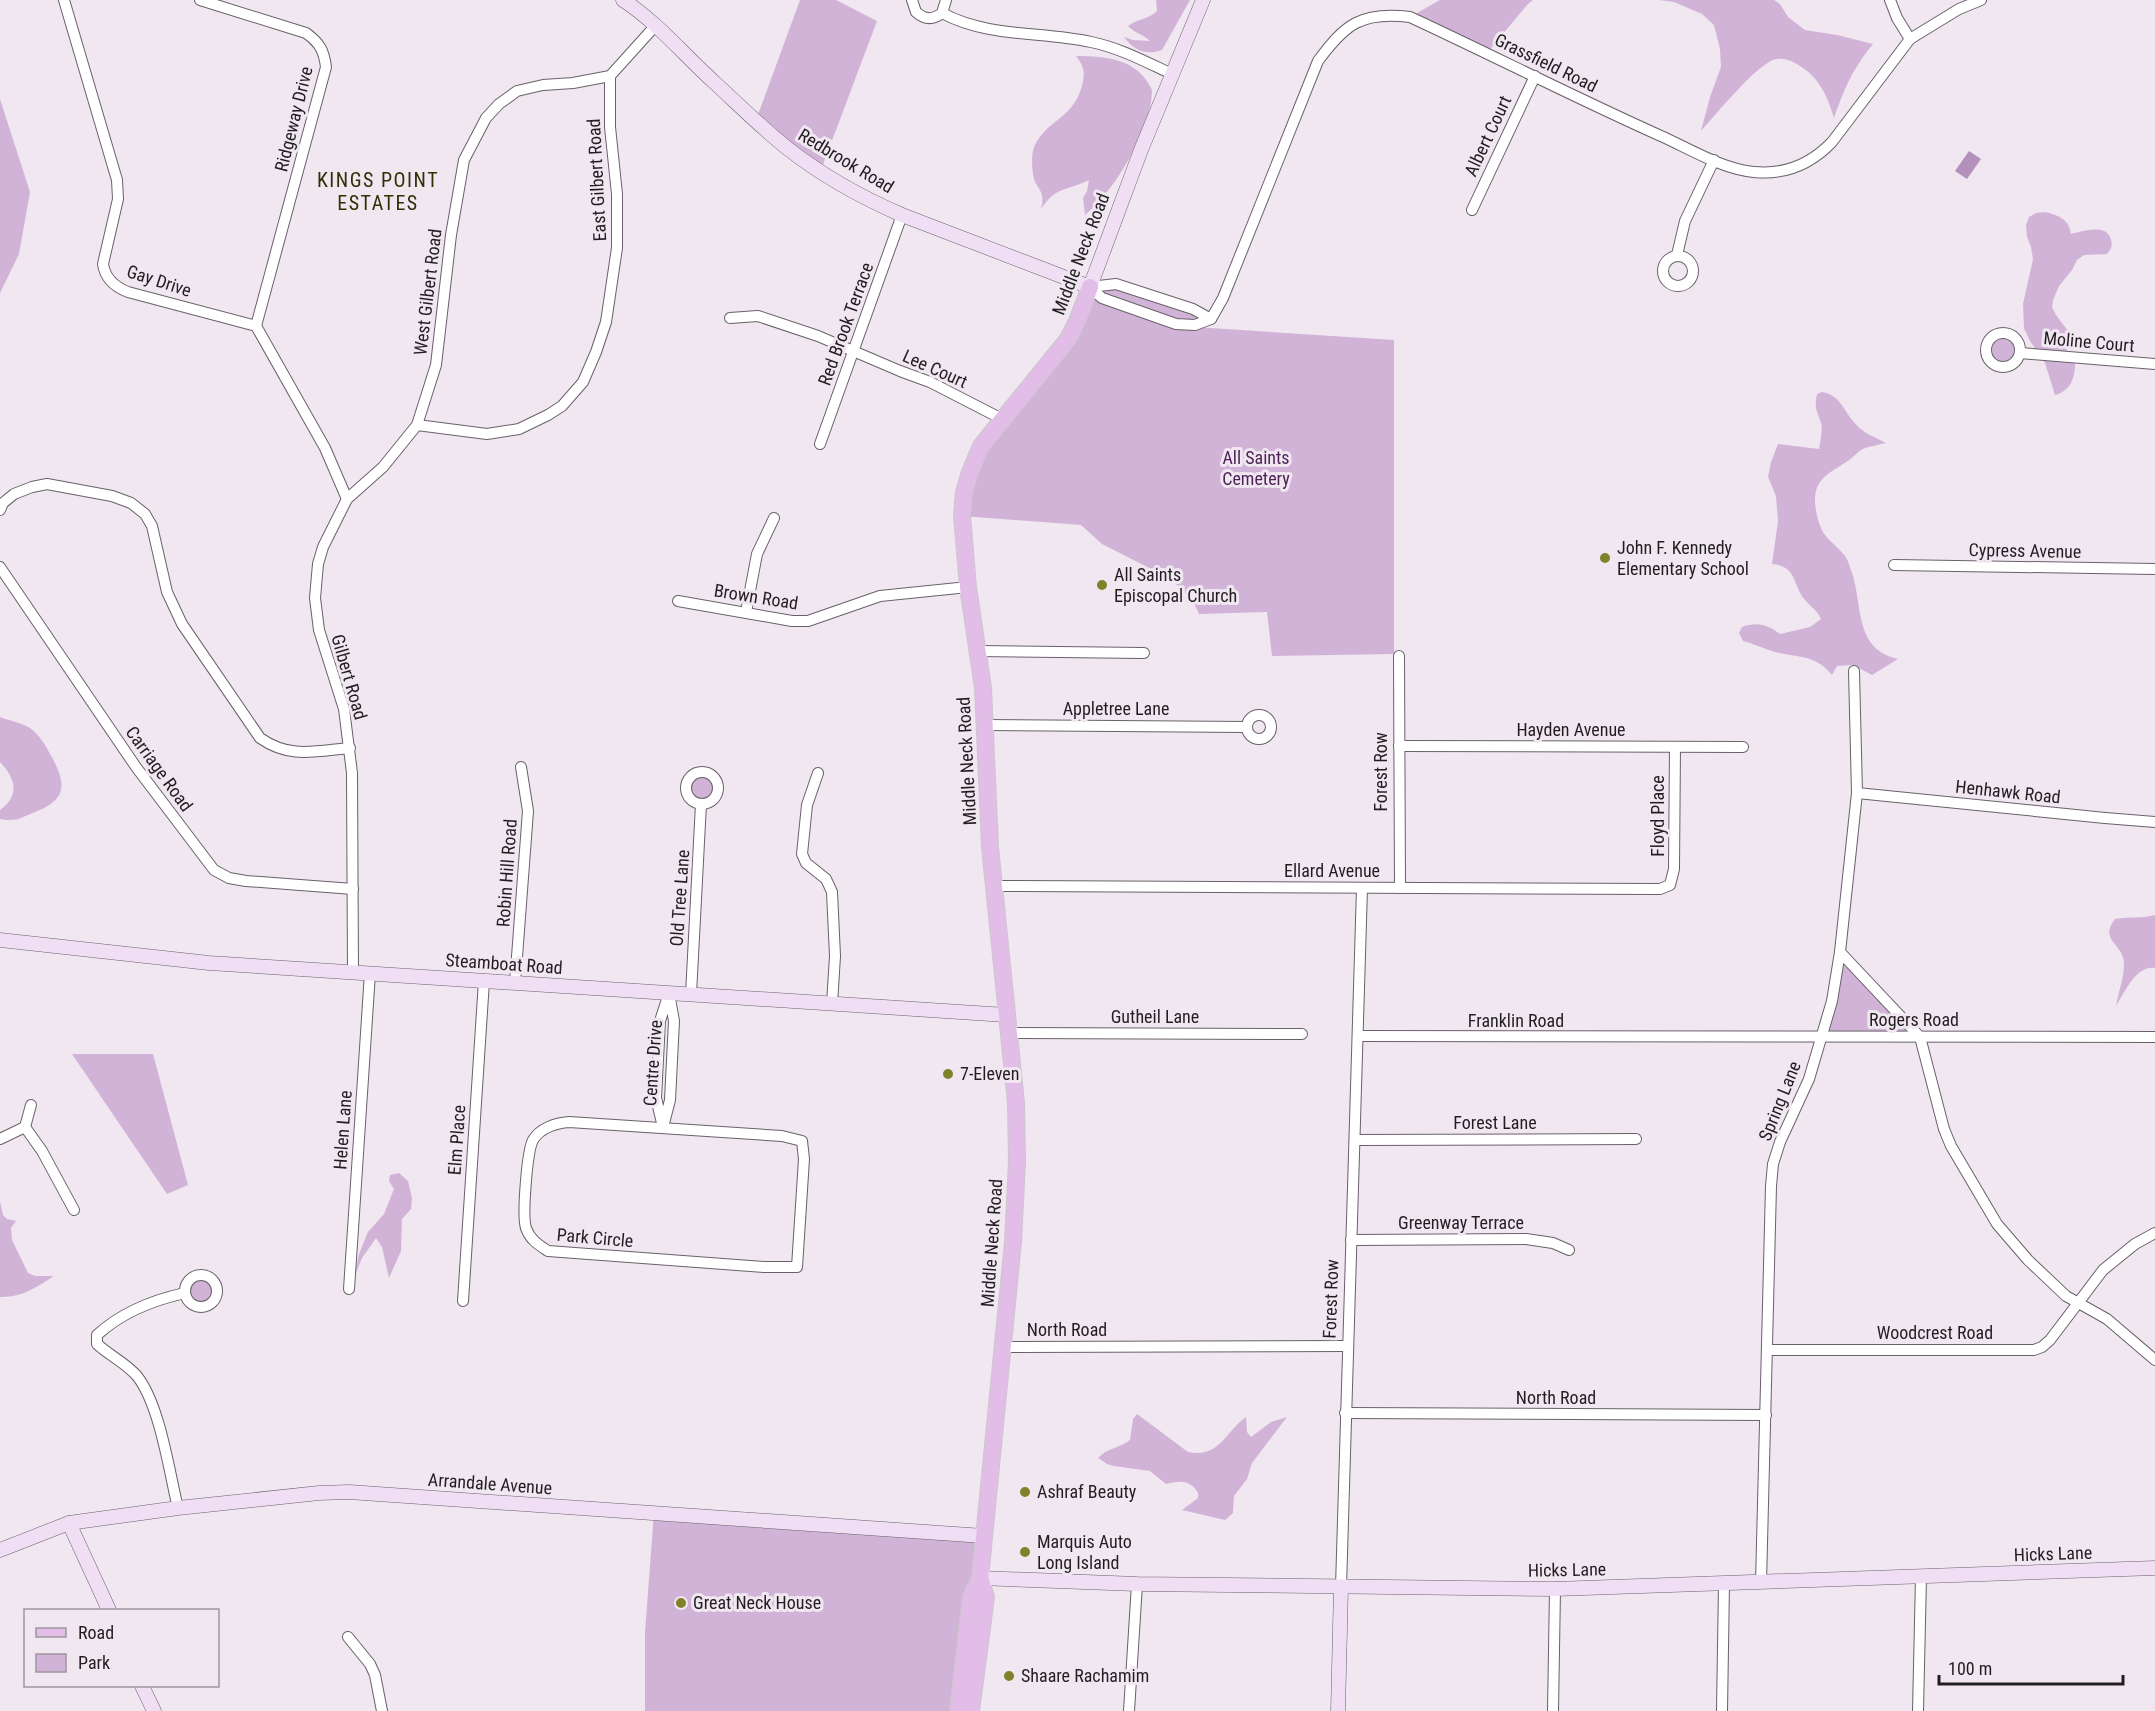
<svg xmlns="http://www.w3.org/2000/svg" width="2155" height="1711" font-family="'Roboto Condensed',sans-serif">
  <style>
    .green { fill: #d2b3d8 }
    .water { fill: #b491bb }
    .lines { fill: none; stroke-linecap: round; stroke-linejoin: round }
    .street-casing { stroke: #69616a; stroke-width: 12 }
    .secondary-casing { stroke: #69616a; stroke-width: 15 }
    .primary-casing { stroke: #cac9ca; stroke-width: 18 }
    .street { stroke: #fff; stroke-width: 10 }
    .secondary { stroke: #f0def4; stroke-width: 14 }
    .primary { stroke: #e1bde8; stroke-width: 16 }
    .poi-dot { fill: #80822b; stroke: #f0e7f1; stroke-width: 2 }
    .labels { text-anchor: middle; stroke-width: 6; stroke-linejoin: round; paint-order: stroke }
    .street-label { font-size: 18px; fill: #211e22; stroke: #f0e7f1 }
    .park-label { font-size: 18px; fill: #4e2257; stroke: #f0e7f1 }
    .poi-label { font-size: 18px; fill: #211e22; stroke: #f0e7f1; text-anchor: start }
    .neighbourhood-label { font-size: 20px; letter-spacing: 1.5px; fill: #2f3006; stroke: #f0e7f1 }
  </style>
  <rect width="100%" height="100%" fill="#f0e7f1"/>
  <g class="green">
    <path d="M 800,0 L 836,0 L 877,21 L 821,170 L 756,120 Z"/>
    <path d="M 1156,0 L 1190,0 L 1162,50 C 1145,56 1134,50 1124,37 L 1133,40 L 1150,41 C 1143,34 1134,33 1128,26 C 1137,19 1149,19 1157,11 Z"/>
    <path d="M 1440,0 L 1533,0 L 1527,5 L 1487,53 L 1410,17 Z"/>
    <path d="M 1659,0 L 1774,0 L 1780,4 L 1788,17 L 1805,30 L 1837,35 L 1873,44 C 1852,70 1845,87 1834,118 C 1829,100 1820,79 1803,68 C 1795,63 1788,58 1777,59 C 1760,60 1714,117 1701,131 L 1710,97 L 1721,67 L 1720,49 L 1714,25 L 1702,14 L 1674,2 Z"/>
    <path d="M 1076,56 C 1107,56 1138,59 1152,90 C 1152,129 1114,192 1085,215 L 1083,198 L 1087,191 L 1089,180 C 1067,191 1056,186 1041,209 C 1042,205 1043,200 1042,196 C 1041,189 1036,186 1034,179 C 1032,171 1031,155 1034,147 C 1047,118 1076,119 1083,81 C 1085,70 1083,65 1076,56 Z"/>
    <path d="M 0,99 L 30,192 L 19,254 L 0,293 Z"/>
    <path d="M 2046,212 C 2059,216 2069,219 2071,234 C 2082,231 2108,223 2111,240 C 2113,247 2110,250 2107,254 L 2084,255 L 2077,260 L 2072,270 L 2059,286 L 2053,300 L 2052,307 L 2056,315 L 2068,331 L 2067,352 L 2075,364 C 2075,379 2070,391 2055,395 L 2045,363 L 2030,341 L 2024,328 L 2023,304 L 2033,259 L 2031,247 L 2027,237 L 2026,225 L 2029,217 L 2036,213 Z"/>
    <path d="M 1118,287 L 1207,319 C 1176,329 1135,307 1105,296 L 1096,289 Z"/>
    <path d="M 1089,288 L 1180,326 L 1394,340 L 1394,654 L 1272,656 L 1267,612 L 1199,614 L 1193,601 L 1171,579 L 1102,544 L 1081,525 L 962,516 L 972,471 L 1062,349 Z"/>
    <circle cx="2003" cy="350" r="14"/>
    <path d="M 1822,392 C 1841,396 1842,408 1853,421 C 1861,432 1874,437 1886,443 C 1878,445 1870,446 1863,449 C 1858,451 1854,457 1849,460 C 1837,469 1820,475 1816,491 C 1813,501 1817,519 1821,528 C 1826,540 1837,545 1845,556 C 1848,560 1850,567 1852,573 C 1863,606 1854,649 1898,659 L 1872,675 L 1853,665 L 1837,666 L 1832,675 C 1815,654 1799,658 1775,652 C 1765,649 1754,644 1743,641 L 1739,633 L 1742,627 C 1757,621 1769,625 1780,634 L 1810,627 L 1821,619 C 1817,610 1812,608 1806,601 C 1792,586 1798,566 1772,564 L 1778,521 L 1776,496 L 1768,477 L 1771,462 L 1778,444 L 1819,449 C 1820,441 1823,431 1821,423 C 1817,409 1814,411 1817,394 Z"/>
    <path d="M 0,717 C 12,722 23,722 34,731 C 41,738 46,746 50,754 C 66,782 69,799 35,812 C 20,818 17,822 0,819 L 0,810 C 21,795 15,778 0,762 Z"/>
    <circle cx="702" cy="788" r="13"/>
    <path d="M 2155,915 L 2155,968 C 2136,965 2125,992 2116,1006 C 2118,993 2124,978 2124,964 C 2124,943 2098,941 2115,919 C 2129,916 2141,919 2155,915 Z"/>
    <path d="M 1841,960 L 1914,1034 L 1825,1033 Z"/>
    <path d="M 72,1054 L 153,1054 L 188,1185 L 167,1194 Z"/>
    <path d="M 399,1173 L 408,1181 L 412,1198 L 411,1209 L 402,1219 L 401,1251 L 389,1278 L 382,1247 L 376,1238 L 362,1258 L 355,1275 L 359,1254 L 368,1232 L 384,1214 L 394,1189 L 389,1181 L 390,1175 Z"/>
    <path d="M 0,1201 L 3,1215 L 7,1219 L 16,1221 L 11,1228 L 12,1240 L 28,1273 L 35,1276 L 54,1276 C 37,1287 21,1298 0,1297 Z"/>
    <circle cx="201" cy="1290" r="13"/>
    <path d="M 1137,1414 L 1188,1452 C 1220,1458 1225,1432 1246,1417 L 1247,1432 L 1251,1437 L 1271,1422 L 1287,1417 L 1252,1463 L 1247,1479 L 1234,1496 L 1233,1513 L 1225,1520 L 1182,1510 L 1198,1498 L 1198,1493 C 1191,1480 1180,1480 1166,1484 L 1150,1471 L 1114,1466 L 1107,1464 L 1098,1458 C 1107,1448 1120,1448 1130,1440 L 1133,1419 Z"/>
    <path d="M 654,1513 L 984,1536 L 965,1711 L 645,1711 L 645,1632 Z"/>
  </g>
  <path class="water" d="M 1969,151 L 1981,159 L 1967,179 L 1955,171 Z"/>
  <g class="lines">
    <g class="street-casing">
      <g id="street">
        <path d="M 64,0 L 117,180 L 118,199 L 103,264 C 105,278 115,287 128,292 L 256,326 L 325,448 L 347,499"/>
        <path d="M 200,0 L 306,33 C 320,43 324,51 326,67 L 256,326"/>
        <path d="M 912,0 L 916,12 C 925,20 933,20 942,13 L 946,0"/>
        <path d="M 1890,0 L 1897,18 L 1910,39"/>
        <path d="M 942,13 C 989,38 1041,31 1091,42 C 1120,48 1146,62 1172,74"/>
        <path d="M 1472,210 L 1535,76"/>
        <path d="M 1677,255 L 1685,221 L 1714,160"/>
        <circle cx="1678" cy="271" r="15"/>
        <path d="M 1090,287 L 1102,298 L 1176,324 L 1195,325 L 1211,319 L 1223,298 L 1318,61 C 1345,24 1362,11 1410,17 C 1494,56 1576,98 1661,136 C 1690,149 1722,169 1754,172 C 1785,175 1811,164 1832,142 L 1910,39 L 1959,9 L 1981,0"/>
        <path d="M 1090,287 L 1116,284 L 1193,309 L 1211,319"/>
        <path d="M 730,318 L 758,316 L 818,336 L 900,371 L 930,382 L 1002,419"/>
        <circle cx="2003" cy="350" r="17"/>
        <path d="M 2020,353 L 2155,364"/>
        <path d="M 417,425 L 487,434 L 519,429 L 548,415 L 562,406 L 583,382 L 596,352 L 606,322 L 617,248 L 617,194 L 610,127 L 610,76"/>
        <path d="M 820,444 L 902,215"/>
        <path d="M 0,510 L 3,503 L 14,494 L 32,487 L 47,484 L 112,496 L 131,503 L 145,514 L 152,526 L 167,592 L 182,624 L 260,738 C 290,759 315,751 350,748"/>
        <path d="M 1894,565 L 2155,569"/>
        <path d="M 0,567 L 136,767 L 214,870 L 229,878 L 246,881 L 353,889"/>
        <path d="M 678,601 L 792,621 L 808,621 L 880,596 L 968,587"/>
        <path d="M 746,612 L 757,554 L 774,518"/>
        <path d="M 978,651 L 1144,653"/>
        <path d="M 1399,656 L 1400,888"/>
        <circle cx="1259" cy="727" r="12"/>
        <path d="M 985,725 L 1247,727"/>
        <path d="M 1399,746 L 1743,747"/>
        <circle cx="702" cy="788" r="16"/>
        <path d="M 818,773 L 807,805 L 802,854 L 806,863 L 826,879 L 832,892 L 835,956 L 832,1004"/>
        <path d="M 1857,793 L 2105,818 L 2155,822"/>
        <path d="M 994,886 L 1660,889 L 1670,885 L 1674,869 L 1675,747"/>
        <path d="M 1840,952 L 1920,1037 L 1944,1129 L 1951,1146 L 1997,1224 L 2028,1260 L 2066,1296 L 2107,1319 L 2155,1360"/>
        <path d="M 353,973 L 352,773 L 344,709 L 319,630 L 315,598 L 318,564 L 323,547 L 347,499 L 383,467 L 417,425 L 436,365 L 451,235 L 464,160 L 486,118 L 499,104 L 517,91 L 543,85 L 573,83 L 610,76 L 656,25"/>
        <path d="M 515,983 L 528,811 L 521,767"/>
        <path d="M 669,993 L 674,1021 L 670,1100 L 663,1127 L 656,1098 L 660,1021 Z"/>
        <path d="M 691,994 L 701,804"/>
        <path d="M 1008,1033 L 1302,1034"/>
        <path d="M 1358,1036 L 2155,1037"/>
        <path d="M 569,1122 L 782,1136 L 802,1141 L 804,1159 L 797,1267 L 764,1267 L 548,1251 C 539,1245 530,1240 526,1228 C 522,1216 527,1151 533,1140 C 540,1128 556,1123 569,1122 Z"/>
        <path d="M 25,1127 L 31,1105"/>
        <path d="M 0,1139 L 25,1127 L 42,1151 L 74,1210"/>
        <path d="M 1355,1140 L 1636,1139"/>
        <path d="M 1351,1240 L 1526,1239 L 1553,1243 L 1569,1250"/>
        <circle cx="201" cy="1291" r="16"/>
        <path d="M 349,1289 L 370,973"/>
        <path d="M 463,1301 L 484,981"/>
        <path d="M 1003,1347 L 1347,1346"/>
        <path d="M 1768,1350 L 2034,1350 L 2042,1347 L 2050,1340 L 2103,1270 L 2135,1244 L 2155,1233"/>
        <path d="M 1345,1413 L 1766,1415"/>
        <path d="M 178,1508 C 169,1471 160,1405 137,1376 C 126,1363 110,1356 97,1344 L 97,1335 C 121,1313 153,1300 185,1293"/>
        <path d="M 1761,1583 L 1771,1186 L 1773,1164 L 1780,1142 L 1809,1079 L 1832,1001 L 1840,952 L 1857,793 L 1854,671"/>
        <path d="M 1341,1587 L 1362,888"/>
        <path d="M 348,1637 L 370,1664 L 375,1675 L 382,1711"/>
        <path d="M 1129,1711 L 1137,1584"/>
        <path d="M 1553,1711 L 1555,1589"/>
        <path d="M 1722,1711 L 1724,1584"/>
        <path d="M 1918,1711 L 1921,1577"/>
      </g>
    </g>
    <g class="secondary-casing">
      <g id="secondary">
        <path d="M 623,0 C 658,23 684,55 715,83 C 739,105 762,128 787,148 C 820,174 863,198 902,215 L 1090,287 L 1141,150 L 1203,0"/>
        <path d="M 0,940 L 209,963 L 1006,1015"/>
        <path d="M 69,1523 L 109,1610"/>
        <path d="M 0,1550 L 69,1523 L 178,1508 L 319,1493 L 349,1492 L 984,1536"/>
        <path d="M 980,1578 L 1137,1584 L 1555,1589 L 2155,1568"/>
        <path d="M 142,1686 L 154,1711"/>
        <path d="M 1338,1711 L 1341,1587"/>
      </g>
    </g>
    <g class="primary-casing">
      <g id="primary">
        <path d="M 958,1711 L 971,1597 L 980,1578 L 1013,1242 L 1017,1161 L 1016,1103 L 990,847 L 983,688 L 968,587 L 962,516 L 964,492 L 970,472 L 981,446 L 1068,339 L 1077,321 L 1090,287"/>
        <path d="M 971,1711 L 986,1597 L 980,1578"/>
      </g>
    </g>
    <use href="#street" class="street"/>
    <use href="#secondary" class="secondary"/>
    <use href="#primary" class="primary"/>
  </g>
  <g class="poi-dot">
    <circle cx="1605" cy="558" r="6"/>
    <circle cx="1102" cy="585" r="6"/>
    <circle cx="948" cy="1074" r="6"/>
    <circle cx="1025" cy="1492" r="6"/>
    <circle cx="1025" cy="1552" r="6"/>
    <circle cx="681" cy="1603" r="6"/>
    <circle cx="1009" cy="1676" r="6"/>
  </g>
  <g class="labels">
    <g class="street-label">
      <text transform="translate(1546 63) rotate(26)" y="6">Grassfield Road</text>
      <text transform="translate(294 119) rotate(-76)" y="6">Ridgeway Drive</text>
      <text transform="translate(1488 136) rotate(-65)" y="6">Albert Court</text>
      <text transform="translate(846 161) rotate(31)" y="6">Redbrook Road</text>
      <text transform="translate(597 180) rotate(-93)" y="6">East Gilbert Road</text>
      <text transform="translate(1081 254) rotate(-69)" y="6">Middle Neck Road</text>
      <text transform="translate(159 281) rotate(18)" y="6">Gay Drive</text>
      <text transform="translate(428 292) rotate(-83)" y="6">West Gilbert Road</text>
      <text transform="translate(846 324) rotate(-70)" y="6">Red Brook Terrace</text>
      <text transform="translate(2089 342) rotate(5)" y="6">Moline Court</text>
      <text transform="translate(935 369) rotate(24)" y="6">Lee Court</text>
      <text transform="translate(2025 551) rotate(1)" y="6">Cypress Avenue</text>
      <text transform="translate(756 597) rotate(9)" y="6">Brown Road</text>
      <text transform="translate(349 677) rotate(74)" y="6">Gilbert Road</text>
      <text x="1116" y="715">Appletree Lane</text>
      <text x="1571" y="736">Hayden Avenue</text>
      <text transform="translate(967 761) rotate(-93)" y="6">Middle Neck Road</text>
      <text transform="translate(159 769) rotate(54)" y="6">Carriage Road</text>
      <text transform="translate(1381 772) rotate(-90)" y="6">Forest Row</text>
      <text transform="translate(2008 792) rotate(6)" y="6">Henhawk Road</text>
      <text transform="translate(1658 816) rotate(-90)" y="6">Floyd Place</text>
      <text x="1332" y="877">Ellard Avenue</text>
      <text transform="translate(507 873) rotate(-86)" y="6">Robin Hill Road</text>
      <text transform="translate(680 898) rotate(-86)" y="6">Old Tree Lane</text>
      <text transform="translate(504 964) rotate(4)" y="6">Steamboat Road</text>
      <text x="1155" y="1023">Gutheil Lane</text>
      <text x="1914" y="1026">Rogers Road</text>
      <text x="1516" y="1027">Franklin Road</text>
      <text transform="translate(653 1063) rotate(-86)" y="6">Centre Drive</text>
      <text transform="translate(1780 1101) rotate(-68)" y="6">Spring Lane</text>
      <text x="1495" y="1129">Forest Lane</text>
      <text transform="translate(343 1130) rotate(-86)" y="6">Helen Lane</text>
      <text transform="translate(457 1140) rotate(-86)" y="6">Elm Place</text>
      <text x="1461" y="1229">Greenway Terrace</text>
      <text transform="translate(595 1238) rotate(5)" y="6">Park Circle</text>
      <text transform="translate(992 1243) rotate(-86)" y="6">Middle Neck Road</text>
      <text transform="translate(1331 1299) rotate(-88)" y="6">Forest Row</text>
      <text x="1067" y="1336">North Road</text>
      <text x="1935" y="1339">Woodcrest Road</text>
      <text x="1556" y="1404">North Road</text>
      <text transform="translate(490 1484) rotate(4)" y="6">Arrandale Avenue</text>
      <text transform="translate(2053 1554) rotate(-2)" y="6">Hicks Lane</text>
      <text transform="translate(1567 1570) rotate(-1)" y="6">Hicks Lane</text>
    </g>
    <g class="park-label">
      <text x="1256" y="464">All Saints<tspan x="1256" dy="21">Cemetery</tspan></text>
    </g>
    <g class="poi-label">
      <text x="1617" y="554">John F. Kennedy<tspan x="1617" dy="21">Elementary School</tspan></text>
      <text x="1114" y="581">All Saints<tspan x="1114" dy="21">Episcopal Church</tspan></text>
      <text x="960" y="1080">7-Eleven</text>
      <text x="1037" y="1498">Ashraf Beauty</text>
      <text x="1037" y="1548">Marquis Auto<tspan x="1037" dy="21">Long Island</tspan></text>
      <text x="693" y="1609">Great Neck House</text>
      <text x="1021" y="1682">Shaare Rachamim</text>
    </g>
    <g class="neighbourhood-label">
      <text x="378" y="187">KINGS POINT<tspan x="378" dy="23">ESTATES</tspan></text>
    </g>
  </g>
  <rect x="24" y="1609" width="195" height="78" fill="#f0e7f1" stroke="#9d979e" stroke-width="1.5"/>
  <rect x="36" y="1628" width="30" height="9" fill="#e1bde8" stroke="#9d979e" stroke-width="1.5"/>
  <text x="78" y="1639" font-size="18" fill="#211e22">Road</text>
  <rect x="36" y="1654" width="30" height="18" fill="#d2b3d8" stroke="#9d979e" stroke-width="1.5"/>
  <text x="78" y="1669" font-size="18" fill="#211e22">Park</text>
  <path d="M1939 1675v9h184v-9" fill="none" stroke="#211e22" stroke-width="3"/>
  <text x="1948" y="1675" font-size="18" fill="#211e22" stroke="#f0e7f1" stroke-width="4.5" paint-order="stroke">100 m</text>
</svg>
